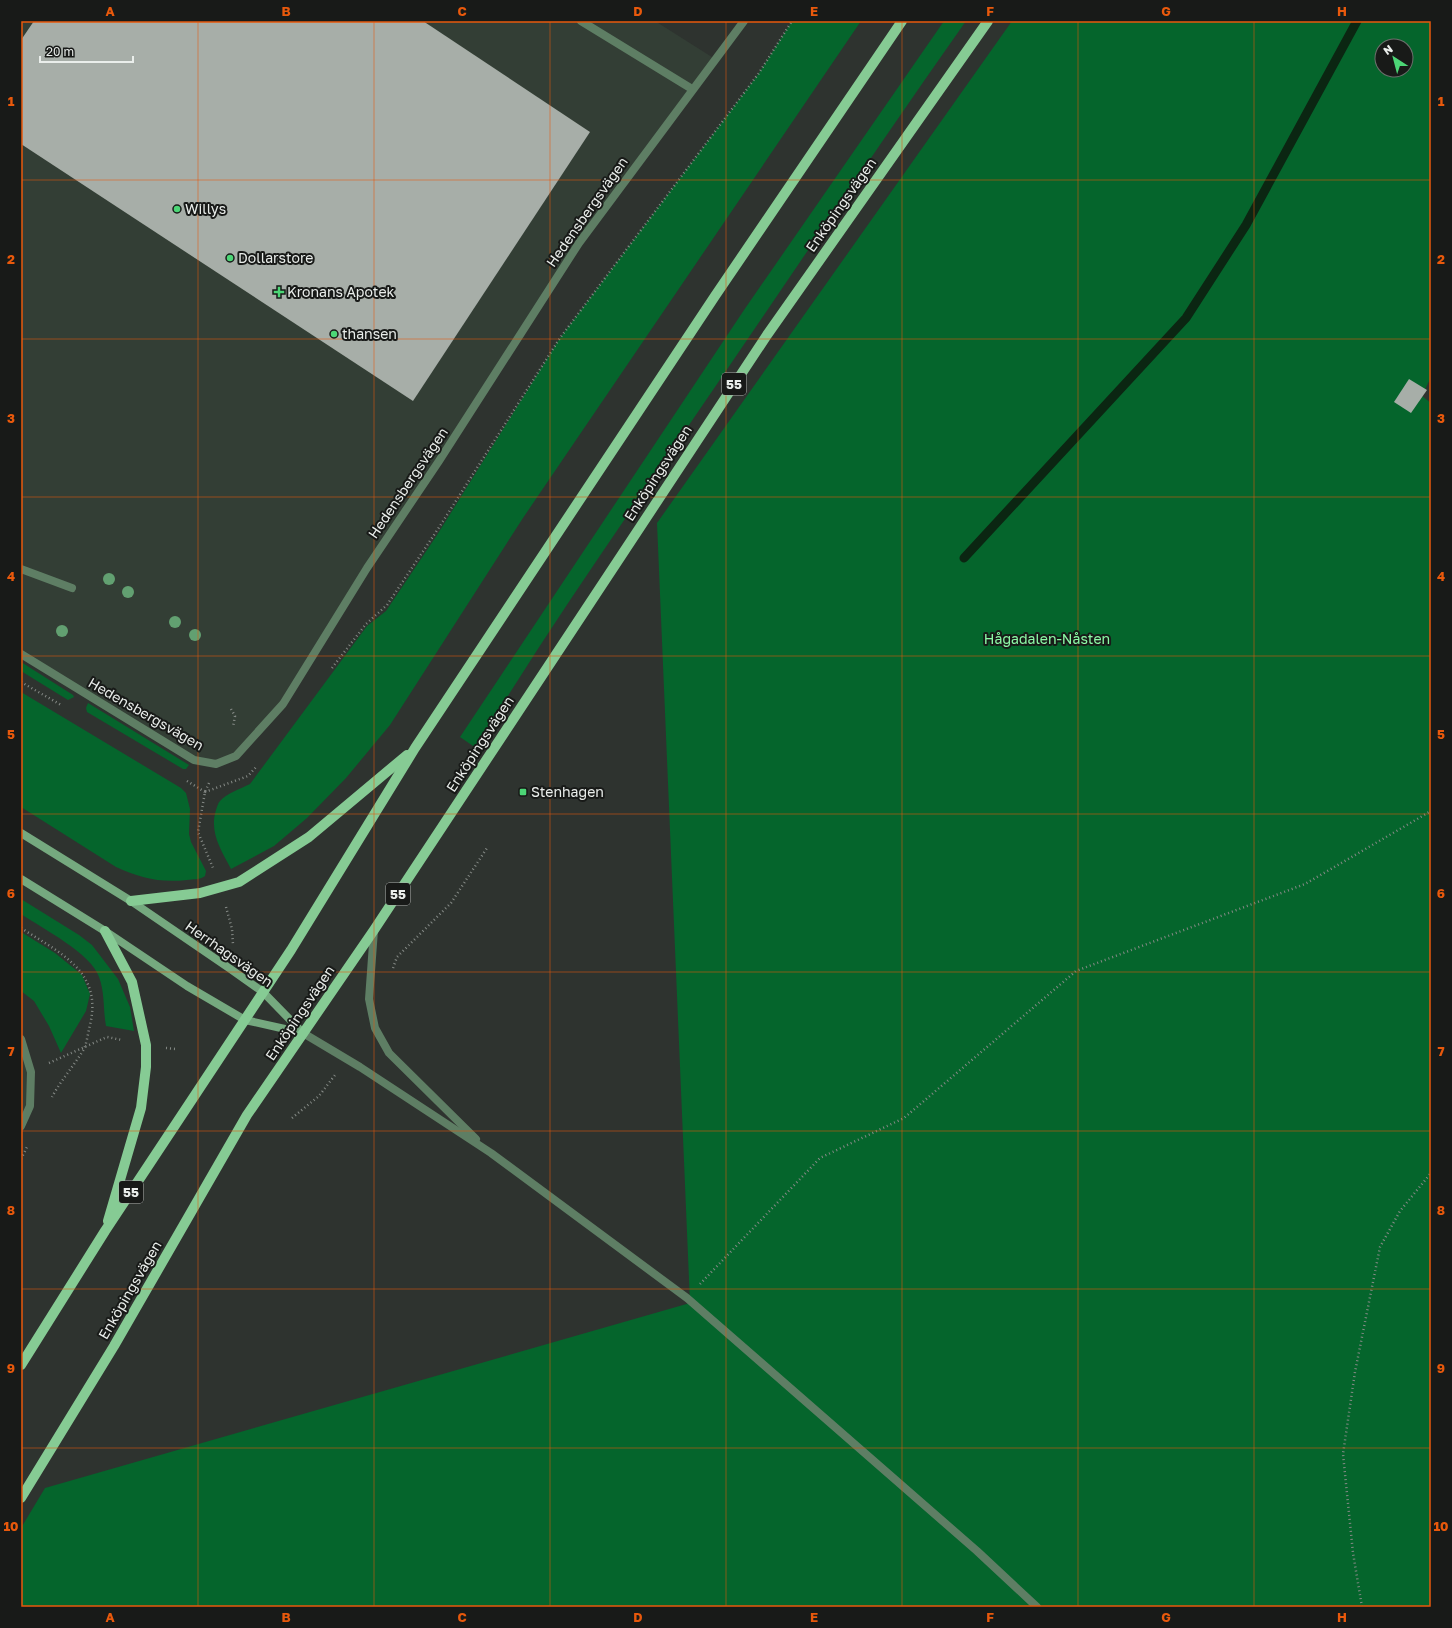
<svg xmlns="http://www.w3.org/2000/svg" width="1452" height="1628" font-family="'Golos Text',sans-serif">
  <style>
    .built { fill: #333e35 }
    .green { fill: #05652c; fill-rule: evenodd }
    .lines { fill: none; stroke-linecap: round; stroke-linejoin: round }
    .stream { stroke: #0b2612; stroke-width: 9 }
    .building { fill: #a7aea8 }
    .path { stroke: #858a86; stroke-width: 2.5; stroke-dasharray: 1 3; stroke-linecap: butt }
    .lane { stroke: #5e7e64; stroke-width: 8 }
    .street { stroke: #5e7e64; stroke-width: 8 }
    .secondary { stroke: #75a97f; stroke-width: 8 }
    .primary { stroke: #86cb94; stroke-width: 10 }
    .tree { fill: #62a071 }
    .grid { fill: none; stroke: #e8590c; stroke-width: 1; stroke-opacity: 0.55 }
    .poi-dot { fill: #4cd676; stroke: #181a18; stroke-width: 1.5 }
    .labels { text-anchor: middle; stroke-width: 4; stroke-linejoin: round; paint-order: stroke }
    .shield { fill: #181a18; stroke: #abaeac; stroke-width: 1 }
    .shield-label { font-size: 13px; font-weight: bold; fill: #eaeeeb }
    .street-label { font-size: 14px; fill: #eaeeeb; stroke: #181a18 }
    .poi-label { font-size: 14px; fill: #eaeeeb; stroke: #181a18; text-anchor: start }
    .park-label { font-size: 14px; fill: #8dfaa7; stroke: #181a18 }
    .neatline { fill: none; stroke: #e8590c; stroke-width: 1.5 }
    .grid-label { font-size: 13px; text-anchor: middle; font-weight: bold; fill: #e8590c }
  </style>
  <rect width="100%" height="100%" fill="#2e332f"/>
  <g class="built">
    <path d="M 21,21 L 655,21 L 715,59 L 579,243 L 283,704 L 236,756 L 222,761 L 194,760 L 21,654 Z"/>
    <path d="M 21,1039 L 31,1072 L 30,1106 L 21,1126 Z"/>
  </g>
  <g class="green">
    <path d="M 792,21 L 861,21 L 523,518 L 390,725 L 346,778 L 307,818 L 274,846 L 231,869 C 221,850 209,832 216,810 C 217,807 218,803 220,801 C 227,793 240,789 250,784 L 367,626 L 386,611 L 437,535 L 560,338 L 759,73 Z"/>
    <path d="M 944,21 L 966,21 C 871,156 780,292 687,428 C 615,534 541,639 476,748 L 460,737 L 744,310 Z"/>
    <path d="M 1012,21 L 1431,21 L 1431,377 L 1422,396 L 1431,403 L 1431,1607 L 21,1607 L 21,1528 L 45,1488 L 690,1303 L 657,523 ZM 1382,46 L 1406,46 L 1406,70 L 1382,70 Z"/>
    <path d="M 21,662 L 73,695 L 74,697 L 68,700 L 21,671 Z"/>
    <path d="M 21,692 L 181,788 L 186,793 L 190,809 L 189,834 L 191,842 L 206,871 L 205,876 C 200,880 193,879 187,880 C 159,883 141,878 116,867 L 21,807 Z"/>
    <path d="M 88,703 L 189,765 L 186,769 L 183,769 L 87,712 L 86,708 Z"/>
    <path d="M 21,899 L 79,935 L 92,945 L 118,979 L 130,1007 L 134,1031 L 106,1026 C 103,1010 105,993 99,977 C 91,953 43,929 21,914 Z"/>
    <path d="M 21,932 L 55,953 L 82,975 L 90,994 L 86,1011 L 61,1053 L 49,1026 L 34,1001 L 21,991 Z"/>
  </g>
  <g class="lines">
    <path class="stream" d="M 964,558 L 1186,318 L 1246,225 L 1357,21"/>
  </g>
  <g class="building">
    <path d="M 34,21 L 423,21 L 590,132 L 413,401 L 21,144 L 21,40 Z"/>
    <path d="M 1409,379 L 1427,390 L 1411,413 L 1394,402 Z"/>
  </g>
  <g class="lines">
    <g class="path">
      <path d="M 332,668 L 366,624 L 387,605 L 438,529 L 560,338 L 759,73 L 792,21"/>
      <path d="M 21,682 L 61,705"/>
      <path d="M 231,709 L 235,716 L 233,727"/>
      <path d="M 187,781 L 205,792"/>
      <path d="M 209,783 L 205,792 L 198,832 L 213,868"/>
      <path d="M 205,792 L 248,776 L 257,766"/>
      <path d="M 226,907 L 232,929 L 233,945"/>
      <path d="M 21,928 C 60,953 103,971 90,1025 C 88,1033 87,1042 84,1049 C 74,1066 61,1080 52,1097"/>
      <path d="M 393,968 L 397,957 L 451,903 L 487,848"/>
      <path d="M 166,1048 L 176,1049"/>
      <path d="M 49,1063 L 107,1037 L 122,1040"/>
      <path d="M 292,1118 L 319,1096 L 335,1075"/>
      <path d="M 21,1159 L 28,1145"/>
      <path d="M 700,1284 L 820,1158 L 904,1118 L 1076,971 L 1305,884 L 1431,811"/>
      <path d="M 1362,1607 L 1353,1553 L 1343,1454 L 1355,1372 L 1380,1247 L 1400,1211 L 1431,1173"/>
    </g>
    <g class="lane">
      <path d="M 581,21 L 692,89"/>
      <path d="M 21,569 L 72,588"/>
    </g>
    <g class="street">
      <path d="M 21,654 L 194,760 L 216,764 L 236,756 L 283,704 L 367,568 L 439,461 L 579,243 L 744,21"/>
      <path d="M 374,930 L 369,999 L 375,1028 L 389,1053 L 476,1139"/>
      <path d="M 303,1033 L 360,1067 L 491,1153 L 687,1298 L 977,1551 L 1037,1607"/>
      <path d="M 21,1039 L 31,1072 L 30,1106 L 21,1126"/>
    </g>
    <g class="secondary">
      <path d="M 21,833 L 131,901 L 229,968 L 263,992 L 303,1033"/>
      <path d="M 21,879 L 105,931 L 187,986 L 245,1020 L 303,1033"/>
    </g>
    <g class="primary">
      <path d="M 131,901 L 200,893 L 239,882 L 309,837 L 407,755"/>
      <path d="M 105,931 L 132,982 L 146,1045 L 146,1067 L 141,1108 L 108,1221"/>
      <path d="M 21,1365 L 105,1231 L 291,950 L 415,748 L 715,296 L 902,21"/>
      <path d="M 21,1498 L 114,1346 L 247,1115 L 374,930 L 767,335 L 988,21"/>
    </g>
  </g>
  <g class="tree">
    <circle cx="109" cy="579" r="6"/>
    <circle cx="128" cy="592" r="6"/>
    <circle cx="175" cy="622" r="6"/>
    <circle cx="62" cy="631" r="6"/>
    <circle cx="195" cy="635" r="6"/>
  </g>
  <path class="grid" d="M 198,21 L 198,1607M 374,21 L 374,1607M 550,21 L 550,1607M 726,21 L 726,1607M 902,21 L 902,1607M 1078,21 L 1078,1607M 1254,21 L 1254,1607M 21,180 L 1431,180M 21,339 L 1431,339M 21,497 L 1431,497M 21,656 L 1431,656M 21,814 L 1431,814M 21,972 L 1431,972M 21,1131 L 1431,1131M 21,1289 L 1431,1289M 21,1448 L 1431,1448"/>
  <g class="poi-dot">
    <circle cx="177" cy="209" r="4"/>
    <circle cx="230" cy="258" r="4"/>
    <path d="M277 286h4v4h4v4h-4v4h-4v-4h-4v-4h4z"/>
    <circle cx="334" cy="334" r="4"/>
    <rect x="519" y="788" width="8" height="8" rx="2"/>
  </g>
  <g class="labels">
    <g class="shield">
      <rect x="722" y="373" width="24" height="22" rx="3"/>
      <rect x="386" y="883" width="24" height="22" rx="3"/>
      <rect x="119" y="1181" width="24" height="22" rx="3"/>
    </g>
    <g class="shield-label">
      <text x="734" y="389">55</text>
      <text x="398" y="899">55</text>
      <text x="131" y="1197">55</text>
    </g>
    <g class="street-label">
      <text transform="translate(841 205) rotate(-55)" y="5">Enköpingsvägen</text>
      <text transform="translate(587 212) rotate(-55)" y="5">Hedensbergsvägen</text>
      <text transform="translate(658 473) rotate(-57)" y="5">Enköpingsvägen</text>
      <text transform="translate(408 483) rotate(-56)" y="5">Hedensbergsvägen</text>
      <text transform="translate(146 714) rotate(30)" y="5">Hedensbergsvägen</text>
      <text transform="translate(480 744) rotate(-57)" y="5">Enköpingsvägen</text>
      <text transform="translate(229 954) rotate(35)" y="5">Herrhagsvägen</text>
      <text transform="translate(300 1013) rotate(-56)" y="5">Enköpingsvägen</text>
      <text transform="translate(130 1290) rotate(-60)" y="5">Enköpingsvägen</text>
    </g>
    <g class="poi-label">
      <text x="185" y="214">Willys</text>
      <text x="238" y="263">Dollarstore</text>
      <text x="287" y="297">Kronans Apotek</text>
      <text x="342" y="339">thansen</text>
      <text x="531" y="797">Stenhagen</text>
    </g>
    <g class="park-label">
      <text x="1047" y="644">Hågadalen-Nåsten</text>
    </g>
  </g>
  <rect width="1452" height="1628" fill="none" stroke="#181a18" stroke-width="44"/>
  <g transform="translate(1394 58) rotate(324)"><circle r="19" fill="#181a18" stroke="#6c6f6c"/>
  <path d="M0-3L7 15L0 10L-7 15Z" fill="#4cd676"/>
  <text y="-6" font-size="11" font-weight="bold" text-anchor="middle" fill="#eaeeeb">N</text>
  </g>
  <path d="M40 56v6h93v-6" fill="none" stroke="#eaeeeb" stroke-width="2"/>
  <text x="46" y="56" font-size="12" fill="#eaeeeb" stroke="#181a18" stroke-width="3" paint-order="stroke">20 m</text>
  <rect x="22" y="22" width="1408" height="1584" class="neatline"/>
  <g class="grid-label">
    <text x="110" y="16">A</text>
    <text x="286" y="16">B</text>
    <text x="462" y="16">C</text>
    <text x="638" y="16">D</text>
    <text x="814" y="16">E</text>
    <text x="990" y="16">F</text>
    <text x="1166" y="16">G</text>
    <text x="1342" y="16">H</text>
    <text x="11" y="106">1</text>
    <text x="1441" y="106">1</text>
    <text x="11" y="264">2</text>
    <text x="1441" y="264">2</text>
    <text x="11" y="423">3</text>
    <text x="1441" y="423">3</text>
    <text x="11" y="581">4</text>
    <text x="1441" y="581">4</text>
    <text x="11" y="739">5</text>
    <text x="1441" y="739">5</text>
    <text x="11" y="898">6</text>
    <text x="1441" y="898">6</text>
    <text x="11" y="1056">7</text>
    <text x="1441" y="1056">7</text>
    <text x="11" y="1215">8</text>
    <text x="1441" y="1215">8</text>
    <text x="11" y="1373">9</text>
    <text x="1441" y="1373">9</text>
    <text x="11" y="1531">10</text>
    <text x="1441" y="1531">10</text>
    <text x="110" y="1622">A</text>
    <text x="286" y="1622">B</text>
    <text x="462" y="1622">C</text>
    <text x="638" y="1622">D</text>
    <text x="814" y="1622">E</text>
    <text x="990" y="1622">F</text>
    <text x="1166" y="1622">G</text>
    <text x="1342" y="1622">H</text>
  </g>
</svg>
